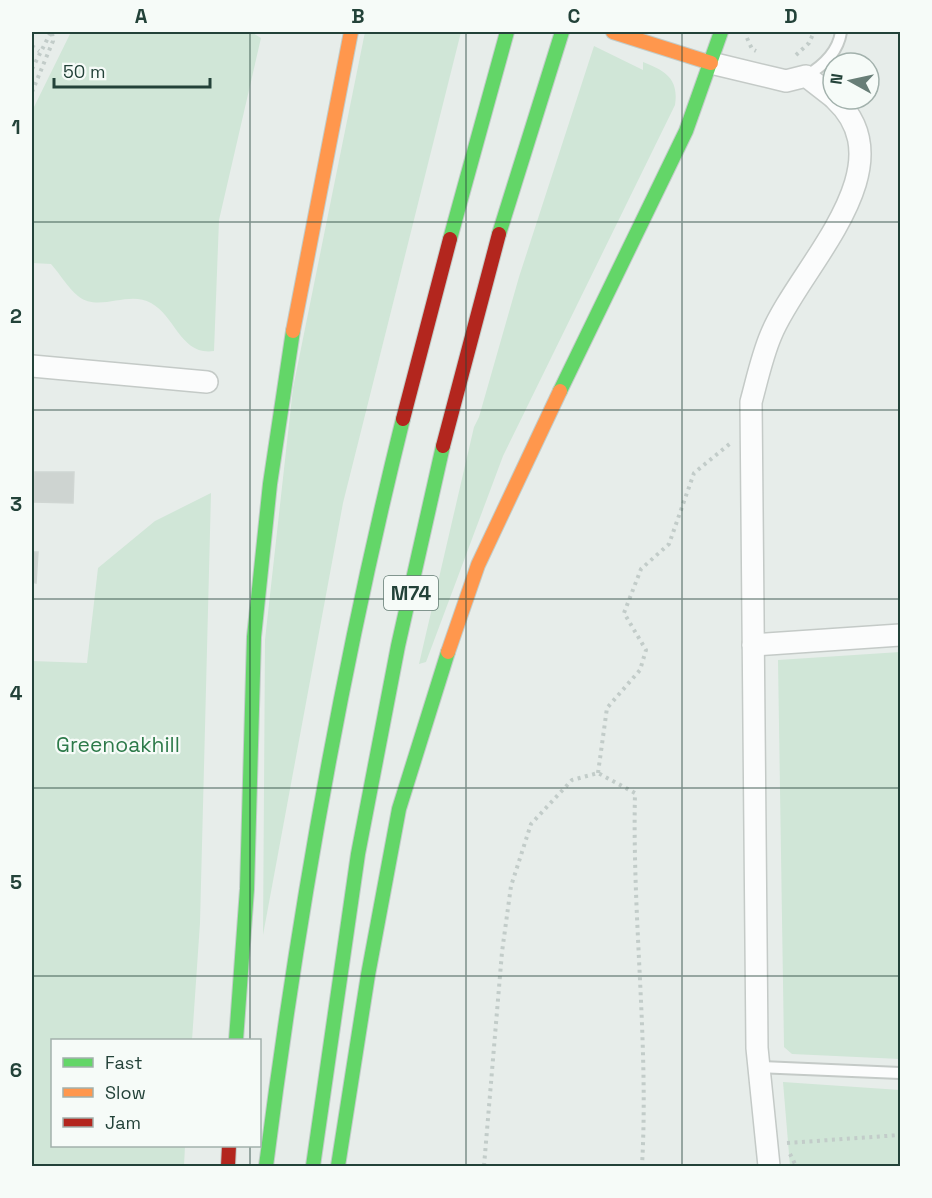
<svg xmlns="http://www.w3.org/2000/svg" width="932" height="1198" font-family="'Space Grotesk',sans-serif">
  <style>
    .green { fill: #d0e6d7 }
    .building { fill: #ced4d1; stroke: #d0d6d3; stroke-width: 1.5 }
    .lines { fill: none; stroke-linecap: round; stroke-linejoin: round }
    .lane-casing { stroke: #c4cac7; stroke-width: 14 }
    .street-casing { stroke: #c4cac7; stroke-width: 24 }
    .fast-casing { stroke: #c2ccc9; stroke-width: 16 }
    .slow-casing { stroke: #c2ccc9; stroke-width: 16 }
    .jam-casing { stroke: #c2ccc9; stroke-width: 16 }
    .path { stroke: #c2ccc9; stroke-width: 4; stroke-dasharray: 3 4.5; stroke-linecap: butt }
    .lane { stroke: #fbfcfc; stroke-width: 10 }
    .street { stroke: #fbfcfc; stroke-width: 21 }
    .fast { stroke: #63d668; stroke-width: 14 }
    .slow { stroke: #ff974d; stroke-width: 14 }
    .jam { stroke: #b3261e; stroke-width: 14 }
    .grid { fill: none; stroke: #234239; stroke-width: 1.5; stroke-opacity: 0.55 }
    .labels { text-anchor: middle; stroke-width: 4.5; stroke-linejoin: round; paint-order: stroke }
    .shield { fill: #f6fbf8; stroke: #627a72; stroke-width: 1.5 }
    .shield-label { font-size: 20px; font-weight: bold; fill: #234239 }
    .park-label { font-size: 21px; fill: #2c7a49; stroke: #f6fbf8 }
    .neatline { fill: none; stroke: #234239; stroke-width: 2 }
    .grid-label { font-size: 20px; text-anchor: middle; font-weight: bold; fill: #234239 }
  </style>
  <rect width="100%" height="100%" fill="#e7edea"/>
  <g class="green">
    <path d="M 71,32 L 251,32 L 261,38 L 219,220 L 214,351 C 181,356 176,317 151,303 C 128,290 99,313 78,296 C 68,288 60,274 51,264 L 32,263 L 32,111 Z"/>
    <path d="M 365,32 L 461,32 L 343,503 L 263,935 L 265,640 L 293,388 Z"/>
    <path d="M 594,46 L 643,70 L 643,62 C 666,71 679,79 675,105 L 503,456 L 426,662 L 419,664 L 474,427 L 479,417 L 519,277 Z"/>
    <path d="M 211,493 L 200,923 L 192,1040 L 52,1040 L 52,1146 L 185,1146 L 184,1166 L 32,1166 L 32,661 L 87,663 L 98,568 L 155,521 Z"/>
    <path d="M 900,652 L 900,1059 L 792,1054 L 784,1047 L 778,660 Z"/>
    <path d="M 783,1082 L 900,1090 L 900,1166 L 790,1166 Z"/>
  </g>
  <g class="building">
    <path d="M 35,472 L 74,472 L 73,503 L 34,502 Z"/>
    <path d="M 32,552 L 38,552 L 36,583 L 32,582 Z"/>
  </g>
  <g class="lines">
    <g class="lane-casing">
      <g id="lane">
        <path d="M 806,76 C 823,66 838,52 841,32"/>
        <path d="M 759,1067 L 900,1073"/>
      </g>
    </g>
    <g class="street-casing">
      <g id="street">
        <path d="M 711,63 L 786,81 L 806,76 L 833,97"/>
        <path d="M 32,366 L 207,382"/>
        <path d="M 753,645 L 900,635"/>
        <path d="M 769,1166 L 757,1048 L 751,402 C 757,380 762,356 771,335 C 798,268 909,168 835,99"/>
      </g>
    </g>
    <g class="fast-casing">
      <g id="fast">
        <path d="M 499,234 L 562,32"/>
        <path d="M 450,239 L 507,32"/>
        <path d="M 560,391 L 686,131 L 721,32"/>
        <path d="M 236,1040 L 247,889 L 254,637 L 270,484 L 293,331"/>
        <path d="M 266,1166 C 298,914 342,665 403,419"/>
        <path d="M 313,1166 L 358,854 L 398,646 L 443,446"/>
        <path d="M 338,1166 L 368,975 L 399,809 L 448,652"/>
      </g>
    </g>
    <g class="slow-casing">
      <g id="slow">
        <path d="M 613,32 L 711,63"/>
        <path d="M 293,331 L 351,32"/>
        <path d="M 448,652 L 478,565 L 560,391"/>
      </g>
    </g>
    <g class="jam-casing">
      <g id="jam">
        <path d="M 403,419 L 450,239"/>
        <path d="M 443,446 L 499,234"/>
        <path d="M 228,1166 L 229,1146"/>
      </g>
    </g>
    <g class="path">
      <path d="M 747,38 L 752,49 L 756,51"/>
      <path d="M 32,46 L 39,51"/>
      <path d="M 796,55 L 809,43 L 814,32"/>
      <path d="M 32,69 L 51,32"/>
      <path d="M 32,92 L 53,41 L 52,32"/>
      <path d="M 598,773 L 607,708 L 640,670 L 646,650 L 624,613 L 641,569 L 669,544 L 694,473 L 732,442"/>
      <path d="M 787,1143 L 900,1135"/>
      <path d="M 790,1154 L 796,1166"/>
      <path d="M 484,1166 L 502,952 L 511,886 L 531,824 L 572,780 L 598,773 L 635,793 C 632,918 649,1042 642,1166"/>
    </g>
    <use href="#lane" class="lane"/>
    <use href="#street" class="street"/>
    <use href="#fast" class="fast"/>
    <use href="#slow" class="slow"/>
    <use href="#jam" class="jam"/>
  </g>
  <path class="grid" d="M 250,32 L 250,1040M 466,32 L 466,1166M 682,32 L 682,1166M 32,222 L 900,222M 32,410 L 900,410M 32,599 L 900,599M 32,788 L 900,788M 32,976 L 900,976M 250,1146 L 250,1166"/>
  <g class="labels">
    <rect class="shield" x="384" y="576" width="54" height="34" rx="4.5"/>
    <g class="shield-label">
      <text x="411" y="600">M74</text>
    </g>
    <g class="park-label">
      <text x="118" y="752">Greenoakhill</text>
    </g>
  </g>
  <rect width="932" height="1198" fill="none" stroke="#f6fbf8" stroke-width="66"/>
  <rect x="51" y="1039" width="210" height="108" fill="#f6fbf8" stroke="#a2b1ac" stroke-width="1.5"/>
  <rect x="63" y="1058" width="30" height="9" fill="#63d668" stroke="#a2b1ac" stroke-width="1.5"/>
  <text x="105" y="1069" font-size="18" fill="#234239">Fast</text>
  <rect x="63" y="1088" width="30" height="9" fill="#ff974d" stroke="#a2b1ac" stroke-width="1.5"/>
  <text x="105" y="1099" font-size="18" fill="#234239">Slow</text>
  <rect x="63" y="1118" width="30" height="9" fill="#b3261e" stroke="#a2b1ac" stroke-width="1.5"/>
  <text x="105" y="1129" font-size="18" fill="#234239">Jam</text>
  <g transform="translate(851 81) rotate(278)"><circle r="28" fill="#f6fbf8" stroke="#a2b1ac" stroke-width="1.5"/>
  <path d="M0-4.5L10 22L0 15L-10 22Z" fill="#687e77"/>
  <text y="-9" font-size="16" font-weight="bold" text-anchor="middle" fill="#234239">N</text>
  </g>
  <path d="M54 78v9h156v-9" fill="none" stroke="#234239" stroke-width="3"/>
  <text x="63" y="78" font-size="18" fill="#234239" stroke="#f6fbf8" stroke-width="4.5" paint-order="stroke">50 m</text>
  <rect x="33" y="33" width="866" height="1132" class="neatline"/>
  <g class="grid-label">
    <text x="141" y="23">A</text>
    <text x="358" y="23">B</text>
    <text x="574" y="23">C</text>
    <text x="791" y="23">D</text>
    <text x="16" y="134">1</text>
    <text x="16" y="323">2</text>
    <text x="16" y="511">3</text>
    <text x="16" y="700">4</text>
    <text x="16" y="889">5</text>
    <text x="16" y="1077">6</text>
  </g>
</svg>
